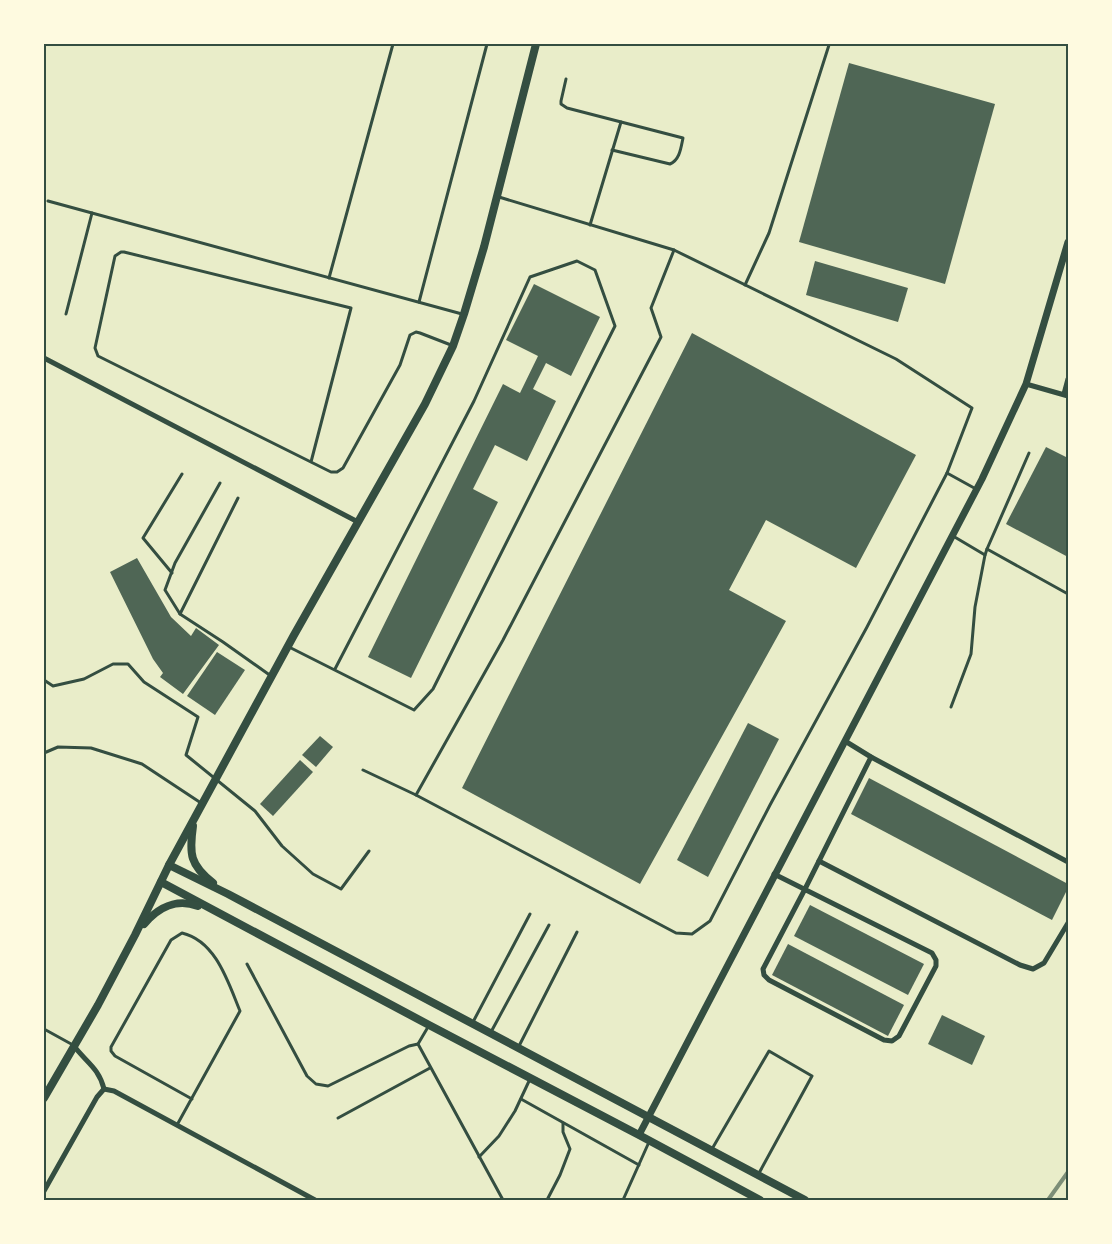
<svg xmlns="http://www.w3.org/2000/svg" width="1112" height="1244" font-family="Montserrat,sans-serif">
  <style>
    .building { fill: #4f6655 }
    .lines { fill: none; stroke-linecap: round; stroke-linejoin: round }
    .service { stroke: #344e41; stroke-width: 3 }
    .minor { stroke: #344e41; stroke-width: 5 }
    .tertiary { stroke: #344e41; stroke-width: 7 }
    .secondary { stroke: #344e41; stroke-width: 8 }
    .rail { stroke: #7c8e77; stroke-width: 4 }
    .neatline { fill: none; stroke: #344e41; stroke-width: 2 }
  </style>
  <rect width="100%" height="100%" fill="#e9edc9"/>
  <g class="building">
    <path d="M 849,63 L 995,104 L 945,284 L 799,242 Z"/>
    <path d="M 815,261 L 908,288 L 898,322 L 806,295 Z"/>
    <path d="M 534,284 L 600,317 L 571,376 L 546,363 L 533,389 L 556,401 L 527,461 L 495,445 L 473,489 L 498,502 L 411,678 L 368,657 L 503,384 L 520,393 L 538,356 L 506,340 Z"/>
    <path d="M 692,333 L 916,455 L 856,568 L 766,520 L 729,590 L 786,621 L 640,884 L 462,788 Z"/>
    <path d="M 1046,447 L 1068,458 L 1068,557 L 1006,524 Z"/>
    <path d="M 137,558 L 171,617 L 191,636 L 196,628 L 219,645 L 183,694 L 160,677 L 163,673 L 153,659 L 110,572 Z"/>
    <path d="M 217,652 L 245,670 L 215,715 L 187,696 Z"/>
    <path d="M 748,723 L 779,739 L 708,877 L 677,860 Z"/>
    <path d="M 320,736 L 333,747 L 316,767 L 302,755 Z"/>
    <path d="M 300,760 L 313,772 L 273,816 L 260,804 Z"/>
    <path d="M 869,778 L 1068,884 L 1068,888 L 1052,920 L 851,814 Z"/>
    <path d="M 810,905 L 924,964 L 908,995 L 794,936 Z"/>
    <path d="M 788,944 L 904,1005 L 888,1036 L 772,975 Z"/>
    <path d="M 942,1015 L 985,1036 L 972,1065 L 928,1044 Z"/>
  </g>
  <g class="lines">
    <g class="service">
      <path d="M 566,79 L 561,101 L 561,104 L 567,108 L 683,138 C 681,147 680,160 670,164 L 612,150"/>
      <path d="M 499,197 L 674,250 L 896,359 L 972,408 L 947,473 L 976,489"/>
      <path d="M 48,201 L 462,314"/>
      <path d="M 590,225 L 621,122"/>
      <path d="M 329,278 L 393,44"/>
      <path d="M 745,285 L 769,233 L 829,45"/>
      <path d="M 419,302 L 487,44"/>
      <path d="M 66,314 L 92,213"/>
      <path d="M 311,462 L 351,308 L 124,252 L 121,252 L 115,256 L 95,348 L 98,356 L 331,472 L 337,472 L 343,468 L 400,365 L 410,335 L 416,332 L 420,333 L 451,345"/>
      <path d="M 220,483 L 175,563 L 165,590 L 180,614 L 223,642 L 271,676"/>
      <path d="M 987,549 L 1068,594"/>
      <path d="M 985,555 L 987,549 L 1029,453"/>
      <path d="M 172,573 L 143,538 L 182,474"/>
      <path d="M 180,614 L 238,498"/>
      <path d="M 289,647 L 414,710 L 433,689 L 615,326 L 595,270 L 577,261 L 530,277 L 474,401 L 335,669"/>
      <path d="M 44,680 L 53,686 L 84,679 L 113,664 L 128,664 L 144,682 L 198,717 L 186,755 L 255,811 L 282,846 L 313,874 L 341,889 L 369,851"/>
      <path d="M 951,707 L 971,654 L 975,607 L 985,555 L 953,536"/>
      <path d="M 44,753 L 58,747 L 91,748 L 142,764 L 201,803"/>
      <path d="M 363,770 L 416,795 L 676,933 L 692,934 L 710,921 L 770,805 L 867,627 L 947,473"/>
      <path d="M 416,795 L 503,640 L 661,337 L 651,308 L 674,250"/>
      <path d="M 247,964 L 307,1076 L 316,1084 L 328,1086 L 409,1046 L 418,1044"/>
      <path d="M 473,1022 L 530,914"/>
      <path d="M 428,1027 L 418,1044 L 503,1200"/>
      <path d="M 44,1029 L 73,1045"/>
      <path d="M 491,1032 L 549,925"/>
      <path d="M 519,1046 L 577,932"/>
      <path d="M 521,1099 L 639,1165"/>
      <path d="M 338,1118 L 430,1068"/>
      <path d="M 177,1125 L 240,1011 C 228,982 216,941 182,933 L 171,940 L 111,1047 L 111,1051 L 115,1056 L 192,1099"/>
      <path d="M 712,1149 L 769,1051 L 812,1076 L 758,1175"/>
      <path d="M 479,1157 L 499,1136 L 515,1111 L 530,1079"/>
      <path d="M 547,1200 L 560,1175 L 570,1149 L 563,1132 L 563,1123"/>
      <path d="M 623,1200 L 649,1142"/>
    </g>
    <g class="minor">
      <path d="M 44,358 L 358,522"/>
      <path d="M 1026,384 L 1068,396"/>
      <path d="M 1064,394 L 1068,379"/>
      <path d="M 845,741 L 871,757 L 1068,862"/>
      <path d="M 819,861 L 1020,965 L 1033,969 L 1044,963 L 1068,923"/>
      <path d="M 774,874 L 932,953 L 936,960 L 936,966 L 899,1036 L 892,1041 L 884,1040 L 769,980 L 764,975 L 763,969 L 805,889 L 871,757"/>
      <path d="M 74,1046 C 86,1062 99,1068 104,1089"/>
      <path d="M 104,1089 L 114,1091 L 315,1200"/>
      <path d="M 44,1191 L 97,1097 L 104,1089"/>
    </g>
    <path class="tertiary" d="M 639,1135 L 982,479 L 1026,384 L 1068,242"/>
    <g class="secondary">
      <path d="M 193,826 C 189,854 190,865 213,883"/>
      <path d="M 169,865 L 228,894 L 805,1200"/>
      <path d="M 161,882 L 429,1025 L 639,1135 L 760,1200"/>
      <path d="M 144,924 C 159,907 176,898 198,906"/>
      <path d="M 44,1098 L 98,1005 L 135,935 L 169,865 L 294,635 L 425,404 L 453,346 L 464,314 L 484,247 L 536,44"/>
    </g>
    <path class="rail" d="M 1048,1200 L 1068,1172"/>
  </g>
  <rect width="1112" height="1244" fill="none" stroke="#fefae0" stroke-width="90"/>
  <rect x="45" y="45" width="1022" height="1154" class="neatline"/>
</svg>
